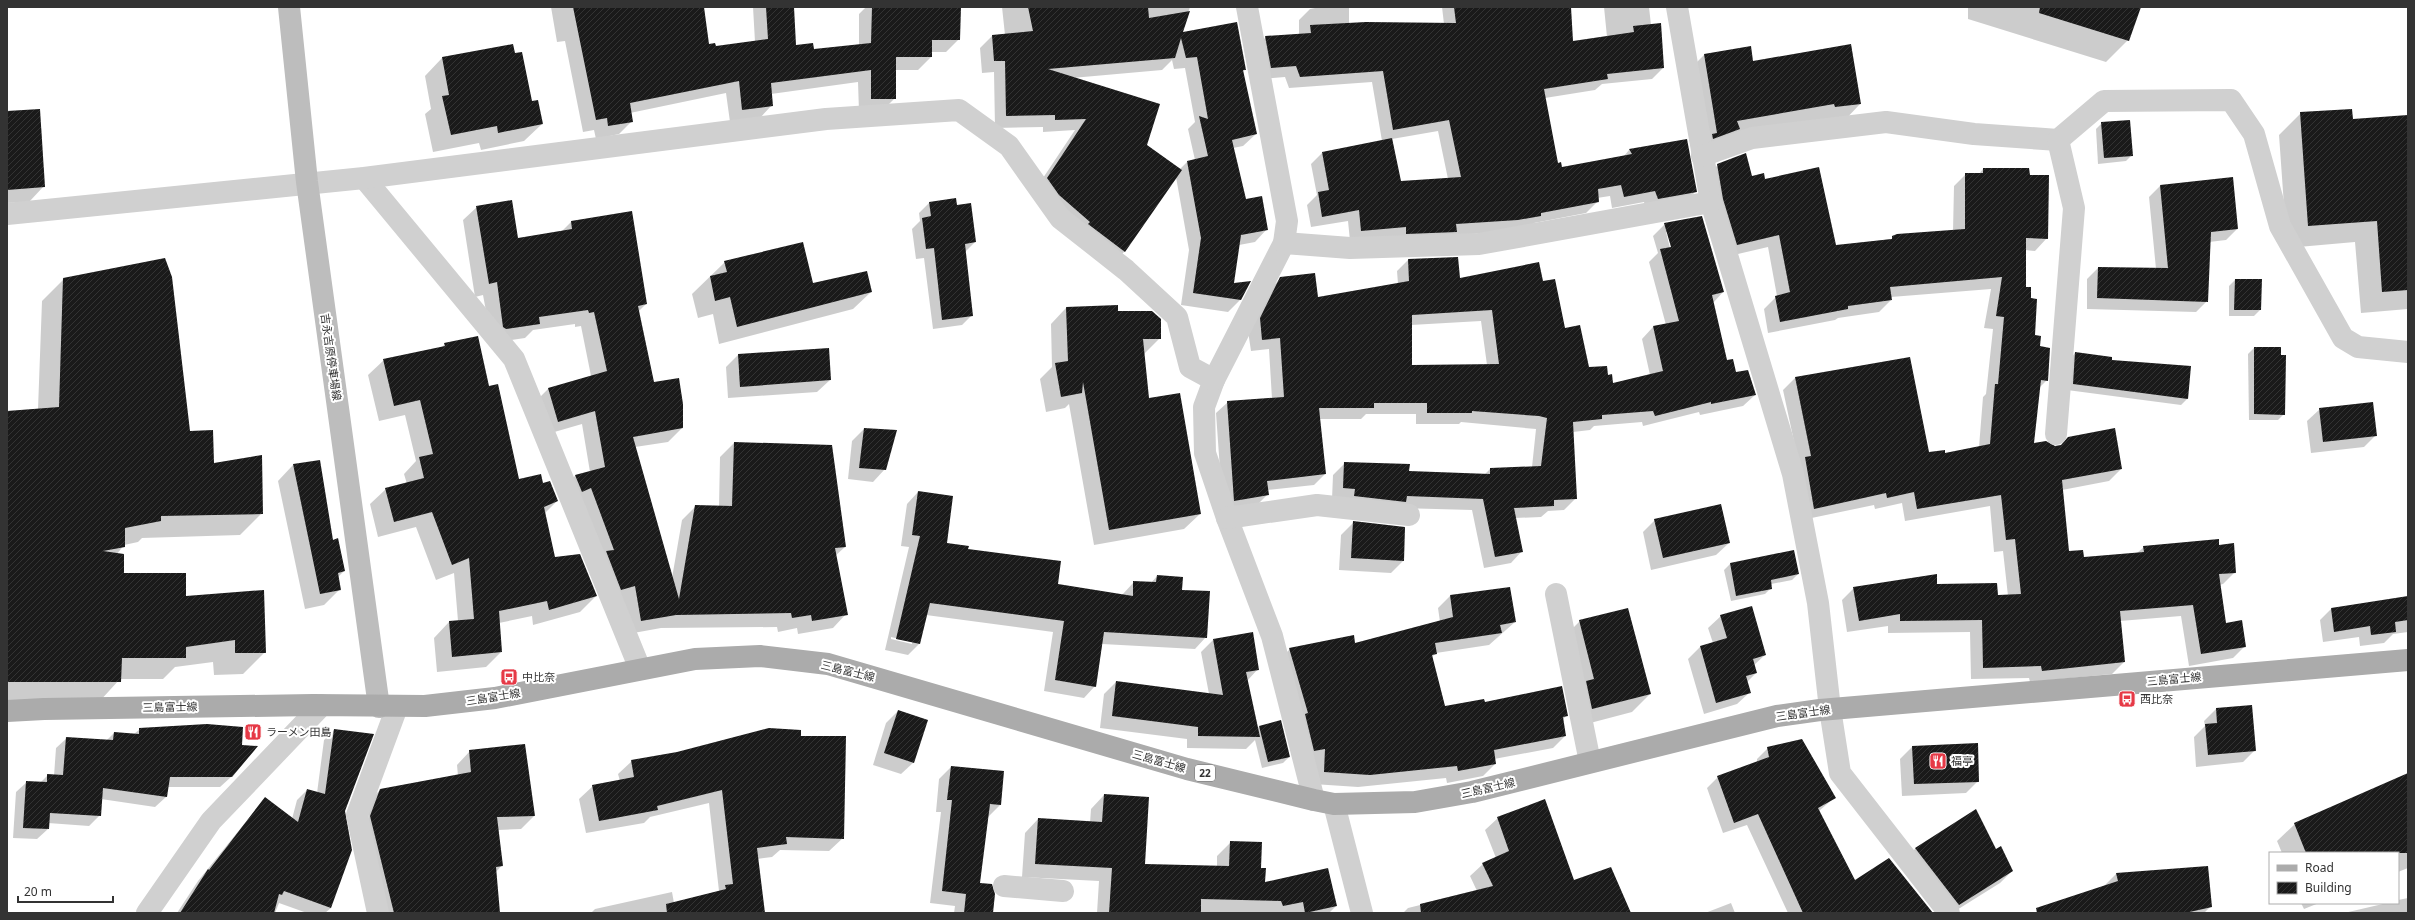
<svg xmlns="http://www.w3.org/2000/svg" width="2415" height="920" font-family="'Noto Sans','Noto Sans JP',sans-serif">
  <style>
    .shadow { fill: #0003; fill-rule: evenodd }
    .building { fill: url(#building-hatch); fill-rule: evenodd }
    .lines { fill: none; stroke-linecap: round; stroke-linejoin: round }
    .minor { stroke: #d0d0d0; stroke-width: 22 }
    .secondary { stroke: #bdbdbd; stroke-width: 22 }
    .primary { stroke: #ababab; stroke-width: 22 }
    .labels { text-anchor: middle; stroke-width: 4; stroke-linejoin: round; paint-order: stroke }
    .shield { fill: #fff; stroke: #707070; stroke-width: 1 }
    .shield-label { font-size: 10px; font-weight: bold; fill: #333 }
    .street-label { font-size: 11px; fill: #333; stroke: #fff }
    .poi-label { font-size: 11px; fill: #333; stroke: #fff; text-anchor: start }
  </style>
  <defs>
    <pattern id="building-hatch" width="6" height="6" patternUnits="userSpaceOnUse"><rect width="6" height="6" fill="#1a1a1a"/><path d="M-1 1l2-2M0 6l6-6M5 7l2-2" fill="none" stroke="#333"/></pattern>
  </defs>
  <rect width="100%" height="100%" fill="#fff"/>
  <g class="shadow">
    <path d="M 551,7 L 703,7 L 708,46 L 715,47 L 755,42 L 753,7 L 793,7 L 795,46 L 813,50 L 859,45 L 859,14 L 866,7 L 960,7 L 959,39 L 946,52 L 931,52 L 931,57 L 918,70 L 895,70 L 895,98 L 882,111 L 859,112 L 858,82 L 771,94 L 772,105 L 760,118 L 730,122 L 726,93 L 630,113 L 632,121 L 619,134 L 596,139 L 594,130 L 583,132 L 565,41 L 557,42 Z"/>
    <path d="M 1002,7 L 1190,7 L 1182,33 L 1245,70 L 1242,72 L 1256,134 L 1243,146 L 1233,148 L 1245,200 L 1267,229 L 1255,242 L 1239,245 L 1233,284 L 1240,300 L 1228,312 L 1181,305 L 1189,250 L 1176,177 L 1124,252 L 1112,264 L 1035,190 L 1075,130 L 1043,132 L 1043,127 L 995,128 L 994,72 L 982,73 L 980,48 L 992,36 L 1005,35 ZM 1172,60 L 1174,69 L 1185,68 L 1195,122 L 1188,129 L 1195,160 L 1187,162 L 1180,169 L 1146,145 L 1072,78 L 1162,70 Z"/>
    <path d="M 1320,7 L 1349,7 L 1349,23 L 1444,24 L 1442,7 L 1564,7 L 1569,43 L 1607,37 L 1604,7 L 1649,7 L 1651,25 L 1660,25 L 1663,68 L 1652,79 L 1602,84 L 1595,90 L 1545,98 L 1557,164 L 1561,168 L 1624,156 L 1629,150 L 1686,140 L 1695,192 L 1684,203 L 1646,210 L 1644,202 L 1612,208 L 1610,196 L 1597,198 L 1598,201 L 1586,213 L 1534,223 L 1529,227 L 1506,232 L 1350,241 L 1348,221 L 1311,227 L 1307,205 L 1317,195 L 1311,164 L 1322,153 L 1382,141 L 1372,82 L 1289,88 L 1285,77 L 1260,79 L 1254,49 L 1266,37 L 1299,35 L 1299,20 L 1310,9 ZM 1438,131 L 1448,179 L 1400,182 L 1392,139 Z"/>
    <path d="M 1968,7 L 2140,7 L 2128,40 L 2106,62 L 1968,19 Z"/>
    <path d="M 1851,45 L 1860,104 L 1844,121 L 1696,155 L 1687,72 L 1704,55 L 1750,48 L 1752,63 Z"/>
    <path d="M 442,58 L 531,102 L 542,124 L 524,141 L 481,150 L 479,143 L 433,152 L 425,114 L 431,109 L 425,76 Z"/>
    <path d="M 7,112 L 44,186 L 29,202 L 7,203 Z"/>
    <path d="M 2301,113 L 2352,120 L 2408,116 L 2408,309 L 2361,313 L 2355,242 L 2287,248 L 2279,135 Z"/>
    <path d="M 2102,123 L 2132,155 L 2126,161 L 2098,164 L 2096,129 Z"/>
    <path d="M 1718,165 L 1764,180 L 1835,246 L 1953,231 L 1954,186 L 1966,174 L 1979,174 L 1983,169 L 2029,176 L 2047,238 L 2035,251 L 2025,250 L 2024,288 L 2030,299 L 2034,336 L 2047,380 L 2039,388 L 2033,444 L 2054,447 L 2121,469 L 2109,481 L 2062,490 L 2068,553 L 2083,558 L 2137,553 L 2144,547 L 2218,546 L 2235,572 L 2223,584 L 2219,585 L 2225,624 L 2245,646 L 2233,658 L 2189,666 L 2181,616 L 2120,621 L 2124,662 L 2112,674 L 2030,682 L 2029,678 L 1971,679 L 1970,632 L 1888,633 L 1888,626 L 1847,632 L 1842,600 L 1854,588 L 1936,585 L 1997,596 L 2008,596 L 2003,551 L 1994,552 L 1990,506 L 1905,521 L 1902,503 L 1875,509 L 1874,505 L 1802,520 L 1799,465 L 1783,390 L 1795,378 L 1909,358 L 1928,454 L 1944,454 L 1979,447 L 1983,397 L 1986,394 L 1993,329 L 1984,328 L 1991,289 L 1891,297 L 1891,300 L 1879,312 L 1838,318 L 1835,320 L 1768,333 L 1764,309 L 1777,296 L 1768,247 L 1725,257 L 1705,177 Z"/>
    <path d="M 2232,178 L 2237,229 L 2226,240 L 2209,242 L 2207,301 L 2196,312 L 2087,309 L 2087,279 L 2098,268 L 2156,269 L 2149,197 L 2160,186 Z"/>
    <path d="M 929,203 L 957,206 L 975,242 L 965,252 L 972,315 L 962,325 L 933,329 L 924,258 L 916,259 L 912,229 L 920,221 L 919,213 Z"/>
    <path d="M 477,207 L 517,239 L 561,232 L 571,222 L 631,212 L 646,304 L 638,312 L 653,384 L 682,428 L 668,442 L 635,447 L 672,578 L 682,520 L 696,506 L 719,507 L 720,457 L 734,443 L 845,547 L 835,556 L 846,614 L 833,628 L 798,634 L 797,628 L 778,632 L 777,627 L 661,628 L 628,634 L 561,489 L 575,476 L 590,472 L 582,424 L 544,435 L 535,402 L 548,389 L 591,376 L 581,326 L 575,327 L 575,324 L 533,330 L 525,338 L 492,343 L 483,295 L 475,297 L 463,220 Z"/>
    <path d="M 1665,224 L 1723,292 L 1713,303 L 1726,361 L 1755,395 L 1743,406 L 1700,415 L 1699,412 L 1643,426 L 1642,422 L 1594,426 L 1590,430 L 1573,432 L 1576,498 L 1564,510 L 1548,511 L 1541,517 L 1515,518 L 1522,551 L 1511,563 L 1484,568 L 1472,510 L 1399,508 L 1332,499 L 1333,475 L 1345,463 L 1408,472 L 1484,475 L 1490,469 L 1532,467 L 1536,429 L 1461,422 L 1459,424 L 1416,424 L 1416,414 L 1366,414 L 1361,419 L 1319,419 L 1325,474 L 1314,485 L 1267,490 L 1268,494 L 1256,506 L 1223,512 L 1216,413 L 1228,402 L 1272,399 L 1269,349 L 1251,351 L 1248,331 L 1269,290 L 1281,278 L 1317,298 L 1398,284 L 1397,271 L 1408,260 L 1459,279 L 1542,282 L 1564,329 L 1588,368 L 1607,376 L 1612,384 L 1650,375 L 1642,339 L 1653,327 L 1666,325 L 1649,262 L 1658,253 L 1653,236 ZM 1666,232 L 1668,232 L 1673,251 L 1671,252 ZM 1481,321 L 1487,365 L 1411,366 L 1411,325 Z"/>
    <path d="M 725,262 L 812,284 L 871,292 L 853,309 L 719,344 L 713,314 L 698,318 L 692,294 Z"/>
    <path d="M 64,279 L 190,432 L 213,464 L 262,513 L 240,535 L 142,538 L 138,542 L 124,545 L 117,554 L 123,574 L 185,597 L 265,652 L 243,674 L 214,675 L 213,662 L 175,667 L 163,679 L 120,679 L 98,703 L 7,704 L 7,412 L 38,409 L 42,301 Z"/>
    <path d="M 2235,280 L 2260,310 L 2254,316 L 2229,316 L 2229,286 Z"/>
    <path d="M 1066,308 L 1117,312 L 1160,338 L 1144,354 L 1148,400 L 1200,514 L 1184,529 L 1094,545 L 1069,404 L 1065,408 L 1046,412 L 1040,379 L 1052,367 L 1051,324 Z"/>
    <path d="M 445,344 L 488,387 L 518,480 L 543,484 L 557,501 L 544,514 L 554,558 L 596,596 L 580,612 L 533,625 L 532,616 L 499,623 L 501,652 L 486,667 L 437,672 L 434,638 L 449,622 L 458,621 L 454,573 L 436,580 L 416,527 L 378,537 L 370,504 L 386,489 L 407,484 L 404,474 L 416,461 L 405,415 L 379,421 L 368,375 L 384,360 L 441,348 Z"/>
    <path d="M 2254,348 L 2284,414 L 2278,420 L 2249,420 L 2248,354 Z"/>
    <path d="M 2075,353 L 2111,361 L 2190,367 L 2187,399 L 2181,405 L 2067,390 L 2070,359 Z"/>
    <path d="M 738,355 L 830,380 L 817,392 L 728,398 L 726,367 Z"/>
    <path d="M 2320,409 L 2376,435 L 2364,447 L 2311,453 L 2307,421 Z"/>
    <path d="M 864,429 L 885,469 L 873,482 L 848,479 L 852,441 Z"/>
    <path d="M 293,465 L 332,541 L 344,571 L 338,577 L 339,590 L 324,605 L 305,609 L 278,481 Z"/>
    <path d="M 918,492 L 946,544 L 1057,585 L 1122,595 L 1134,582 L 1151,583 L 1157,576 L 1181,591 L 1206,637 L 1195,649 L 1102,644 L 1095,686 L 1084,698 L 1044,691 L 1053,632 L 926,615 L 919,644 L 908,655 L 885,650 L 909,547 L 901,546 L 907,504 ZM 891,637 L 912,642 L 912,644 L 891,639 Z"/>
    <path d="M 1655,520 L 1729,543 L 1716,555 L 1651,570 L 1643,532 Z"/>
    <path d="M 1353,523 L 1403,561 L 1391,573 L 1339,570 L 1341,535 Z"/>
    <path d="M 1730,564 L 1798,574 L 1792,580 L 1771,584 L 1771,588 L 1765,594 L 1731,601 L 1724,570 Z"/>
    <path d="M 1450,596 L 1515,622 L 1489,645 L 1436,653 L 1432,657 L 1445,707 L 1484,703 L 1567,715 L 1562,720 L 1565,736 L 1553,748 L 1494,759 L 1495,764 L 1483,776 L 1447,783 L 1446,778 L 1358,787 L 1313,784 L 1278,661 L 1290,649 L 1355,644 L 1440,622 L 1438,608 Z"/>
    <path d="M 2408,598 L 2408,632 L 2393,634 L 2384,643 L 2360,646 L 2359,637 L 2323,642 L 2320,620 L 2331,609 Z"/>
    <path d="M 1721,616 L 1765,655 L 1754,665 L 1756,673 L 1747,682 L 1750,692 L 1737,704 L 1704,714 L 1688,659 L 1700,647 L 1713,643 L 1708,628 Z"/>
    <path d="M 1580,621 L 1650,694 L 1632,712 L 1575,727 L 1562,639 Z"/>
    <path d="M 1213,640 L 1258,669 L 1247,681 L 1257,729 L 1259,727 L 1289,757 L 1283,763 L 1262,768 L 1255,740 L 1246,749 L 1187,748 L 1187,739 L 1100,728 L 1104,694 L 1116,682 L 1209,694 L 1201,652 Z"/>
    <path d="M 2216,709 L 2255,750 L 2243,762 L 2196,767 L 2194,737 L 2205,726 L 2204,721 Z"/>
    <path d="M 898,711 L 914,762 L 901,774 L 873,765 L 886,723 Z"/>
    <path d="M 140,729 L 231,777 L 220,787 L 167,787 L 166,797 L 155,807 L 101,799 L 100,815 L 89,826 L 48,823 L 48,829 L 37,839 L 13,838 L 16,792 L 27,782 L 40,783 L 48,775 L 54,776 L 56,748 L 67,738 L 106,741 L 114,733 L 134,734 Z"/>
    <path d="M 334,730 L 344,811 L 331,908 L 325,913 L 307,913 L 279,903 L 275,913 L 177,913 L 198,881 L 265,798 L 292,819 L 297,800 L 307,790 L 317,793 L 324,740 Z"/>
    <path d="M 800,737 L 843,838 L 829,851 L 780,850 L 772,857 L 757,859 L 764,913 L 591,913 L 595,909 L 672,892 L 674,903 L 719,891 L 709,803 L 650,817 L 644,823 L 586,833 L 579,799 L 593,786 L 620,781 L 618,774 L 632,761 Z"/>
    <path d="M 1912,747 L 1978,781 L 1966,793 L 1902,796 L 1900,759 Z"/>
    <path d="M 1768,748 L 1834,798 L 1819,811 L 1854,881 L 1932,913 L 1788,913 L 1747,825 L 1723,833 L 1707,788 L 1718,777 L 1757,763 L 1757,759 Z"/>
    <path d="M 470,751 L 534,816 L 521,829 L 498,830 L 502,865 L 496,872 L 499,913 L 378,913 L 367,803 L 380,790 L 458,776 L 457,765 Z"/>
    <path d="M 951,767 L 1000,805 L 988,817 L 979,884 L 992,913 L 954,913 L 955,906 L 930,903 L 941,812 L 936,812 L 939,779 Z"/>
    <path d="M 2408,774 L 2408,868 L 2398,872 L 2398,853 L 2282,853 L 2277,841 L 2295,824 Z"/>
    <path d="M 1104,795 L 1144,865 L 1217,867 L 1217,856 L 1231,842 L 1260,869 L 1264,884 L 1336,906 L 1329,913 L 1097,913 L 1099,881 L 1022,877 L 1025,833 L 1038,819 L 1090,823 L 1091,809 Z"/>
    <path d="M 1976,811 L 1995,851 L 2012,871 L 2000,883 L 1952,913 L 1903,861 L 1915,849 Z"/>
    <path d="M 1498,818 L 1577,913 L 1403,913 L 1408,908 L 1477,891 L 1470,876 L 1483,864 L 1496,858 L 1485,830 Z"/>
    <path d="M 2116,874 L 2211,906 L 2204,913 L 2064,913 L 2103,887 Z"/>
    <path d="M 2408,898 L 2408,913 L 2344,913 L 2387,903 L 2398,903 L 2398,900 Z"/>
    <path d="M 1731,903 L 1735,913 L 1705,913 Z"/>
    <path d="M 2301,903 L 2319,903 L 2304,909 Z"/>
  </g>
  <g class="building">
    <path d="M 573,7 L 704,7 L 709,44 L 715,43 L 716,46 L 768,39 L 766,7 L 794,7 L 796,45 L 813,43 L 814,49 L 871,43 L 872,7 L 961,7 L 960,40 L 932,40 L 932,57 L 896,57 L 896,99 L 871,99 L 871,70 L 771,83 L 773,106 L 742,110 L 739,81 L 630,103 L 633,122 L 608,126 L 607,118 L 596,120 Z"/>
    <path d="M 1028,7 L 1148,7 L 1149,18 L 1190,11 L 1183,32 L 1237,22 L 1246,70 L 1243,70 L 1257,134 L 1232,140 L 1246,199 L 1262,196 L 1268,230 L 1241,235 L 1234,283 L 1251,281 L 1241,300 L 1193,293 L 1201,238 L 1187,161 L 1208,156 L 1199,116 L 1208,119 L 1197,57 L 1186,58 L 1181,38 L 1175,58 L 1048,69 L 1160,104 L 1147,145 L 1182,170 L 1125,252 L 1088,224 L 1090,222 L 1059,195 L 1047,178 L 1086,119 L 1055,120 L 1055,115 L 1006,116 L 1005,61 L 994,61 L 992,35 L 1033,31 Z"/>
    <path d="M 1454,7 L 1571,7 L 1573,41 L 1634,32 L 1633,26 L 1661,23 L 1664,68 L 1607,74 L 1608,79 L 1544,89 L 1558,163 L 1561,162 L 1562,167 L 1632,154 L 1629,149 L 1687,139 L 1697,192 L 1658,199 L 1655,191 L 1624,197 L 1621,185 L 1598,189 L 1599,202 L 1541,213 L 1541,216 L 1518,220 L 1456,224 L 1457,232 L 1406,234 L 1406,227 L 1361,231 L 1359,210 L 1322,217 L 1318,192 L 1329,190 L 1322,152 L 1392,138 L 1401,181 L 1461,177 L 1449,120 L 1393,130 L 1383,71 L 1300,77 L 1296,66 L 1271,68 L 1265,36 L 1311,33 L 1310,25 L 1366,22 L 1456,23 Z"/>
    <path d="M 2040,7 L 2141,7 L 2129,41 L 2039,13 Z"/>
    <path d="M 513,44 L 515,53 L 522,52 L 532,101 L 538,100 L 543,124 L 498,133 L 497,126 L 451,135 L 442,96 L 449,95 L 442,57 Z"/>
    <path d="M 1851,44 L 1861,104 L 1835,107 L 1834,104 L 1737,121 L 1740,129 L 1713,139 L 1712,134 L 1717,133 L 1704,54 L 1751,46 L 1753,61 Z"/>
    <path d="M 40,109 L 45,187 L 7,190 L 7,111 Z"/>
    <path d="M 2352,109 L 2353,119 L 2408,115 L 2408,290 L 2382,292 L 2377,221 L 2308,226 L 2300,112 Z"/>
    <path d="M 2130,120 L 2133,156 L 2104,158 L 2101,122 Z"/>
    <path d="M 1746,153 L 1752,176 L 1764,173 L 1765,179 L 1819,167 L 1836,245 L 1892,239 L 1892,236 L 1897,234 L 1965,229 L 1965,173 L 1983,173 L 1983,168 L 2029,168 L 2030,175 L 2049,175 L 2048,239 L 2026,238 L 2026,287 L 2031,287 L 2031,298 L 2037,299 L 2035,335 L 2041,336 L 2040,346 L 2050,348 L 2048,381 L 2041,380 L 2034,443 L 2046,441 L 2055,446 L 2061,445 L 2068,437 L 2115,428 L 2122,469 L 2062,480 L 2069,551 L 2083,550 L 2084,557 L 2144,552 L 2143,546 L 2219,539 L 2219,545 L 2234,543 L 2236,573 L 2219,574 L 2226,623 L 2242,620 L 2246,647 L 2201,654 L 2193,605 L 2120,611 L 2125,662 L 2042,671 L 2041,666 L 1983,668 L 1982,620 L 1900,621 L 1900,614 L 1859,621 L 1853,587 L 1937,574 L 1937,584 L 1997,583 L 1998,595 L 2021,594 L 2015,539 L 2006,540 L 2001,495 L 1917,509 L 1914,492 L 1887,498 L 1886,493 L 1814,509 L 1805,457 L 1811,456 L 1795,377 L 1910,357 L 1929,452 L 1945,450 L 1945,453 L 1990,444 L 1995,384 L 1998,384 L 2004,317 L 1996,316 L 2002,277 L 1890,287 L 1892,300 L 1848,306 L 1848,309 L 1780,322 L 1775,296 L 1790,292 L 1779,235 L 1737,245 L 1723,199 L 1717,164 Z"/>
    <path d="M 2233,177 L 2238,229 L 2211,232 L 2208,302 L 2097,298 L 2098,267 L 2168,268 L 2160,185 Z"/>
    <path d="M 956,198 L 957,205 L 971,203 L 976,242 L 965,244 L 973,316 L 942,320 L 934,248 L 926,249 L 922,218 L 931,216 L 929,202 Z"/>
    <path d="M 512,200 L 518,238 L 572,229 L 571,221 L 632,211 L 647,304 L 638,306 L 654,382 L 679,378 L 683,404 L 683,428 L 633,437 L 679,599 L 695,505 L 732,506 L 734,442 L 832,445 L 846,547 L 835,548 L 848,615 L 812,621 L 811,615 L 792,618 L 791,613 L 676,615 L 641,621 L 635,586 L 621,590 L 606,551 L 614,550 L 591,488 L 582,492 L 575,475 L 605,467 L 595,411 L 558,422 L 548,388 L 607,371 L 594,312 L 589,313 L 588,310 L 539,317 L 540,324 L 506,329 L 503,327 L 497,282 L 489,284 L 476,206 Z"/>
    <path d="M 1702,216 L 1724,292 L 1712,295 L 1727,360 L 1733,359 L 1736,372 L 1748,370 L 1756,395 L 1711,404 L 1711,402 L 1655,416 L 1653,411 L 1602,415 L 1602,419 L 1573,422 L 1577,499 L 1554,500 L 1554,506 L 1514,508 L 1523,552 L 1495,557 L 1483,499 L 1407,496 L 1406,502 L 1354,496 L 1355,489 L 1343,488 L 1344,462 L 1410,464 L 1409,471 L 1490,474 L 1490,468 L 1541,466 L 1547,418 L 1539,416 L 1472,411 L 1472,413 L 1427,413 L 1427,403 L 1374,403 L 1374,408 L 1319,408 L 1326,474 L 1267,481 L 1269,495 L 1234,501 L 1227,401 L 1284,397 L 1280,338 L 1262,340 L 1260,318 L 1280,277 L 1315,273 L 1318,297 L 1409,281 L 1408,259 L 1458,257 L 1460,278 L 1539,262 L 1543,281 L 1555,279 L 1565,328 L 1580,325 L 1589,367 L 1607,366 L 1608,375 L 1612,374 L 1613,383 L 1663,371 L 1653,326 L 1679,321 L 1660,249 L 1671,247 L 1664,223 ZM 1492,310 L 1499,364 L 1412,365 L 1412,315 Z"/>
    <path d="M 803,242 L 813,283 L 867,271 L 872,292 L 737,327 L 730,297 L 715,301 L 710,276 L 727,272 L 724,261 Z"/>
    <path d="M 165,258 L 172,277 L 190,431 L 213,430 L 214,463 L 262,455 L 263,514 L 161,516 L 161,521 L 125,528 L 125,547 L 103,551 L 124,554 L 124,573 L 186,573 L 186,596 L 264,590 L 266,653 L 235,653 L 235,640 L 186,647 L 186,658 L 122,658 L 121,682 L 7,682 L 7,411 L 59,407 L 63,278 Z"/>
    <path d="M 2235,279 L 2262,279 L 2261,310 L 2234,310 Z"/>
    <path d="M 1118,305 L 1118,311 L 1152,311 L 1161,319 L 1161,339 L 1143,339 L 1149,398 L 1180,393 L 1201,514 L 1109,530 L 1083,382 L 1082,393 L 1061,397 L 1055,363 L 1068,361 L 1066,307 Z"/>
    <path d="M 478,336 L 489,386 L 498,384 L 519,479 L 541,474 L 543,483 L 550,481 L 558,501 L 544,507 L 555,557 L 580,554 L 597,596 L 549,610 L 547,601 L 499,611 L 502,652 L 452,657 L 449,621 L 474,619 L 469,558 L 452,565 L 432,512 L 394,522 L 385,488 L 424,478 L 419,457 L 433,454 L 420,400 L 394,406 L 383,359 L 445,346 L 444,343 Z"/>
    <path d="M 2254,347 L 2281,347 L 2281,355 L 2286,355 L 2285,415 L 2254,414 Z"/>
    <path d="M 829,348 L 831,380 L 740,387 L 738,354 Z"/>
    <path d="M 2075,352 L 2112,357 L 2112,360 L 2191,366 L 2188,399 L 2073,384 Z"/>
    <path d="M 2373,402 L 2377,436 L 2323,442 L 2319,408 Z"/>
    <path d="M 864,428 L 897,430 L 886,470 L 859,468 Z"/>
    <path d="M 320,460 L 333,540 L 338,538 L 345,571 L 338,573 L 341,590 L 320,594 L 293,464 Z"/>
    <path d="M 918,491 L 953,496 L 947,543 L 969,546 L 968,549 L 1061,561 L 1058,584 L 1133,596 L 1133,581 L 1156,582 L 1157,575 L 1183,577 L 1182,590 L 1210,591 L 1207,638 L 1104,632 L 1096,687 L 1055,680 L 1064,621 L 930,603 L 920,644 L 896,639 L 920,536 L 912,535 Z"/>
    <path d="M 1721,504 L 1730,543 L 1663,558 L 1654,519 Z"/>
    <path d="M 1353,521 L 1405,527 L 1404,561 L 1351,558 Z"/>
    <path d="M 1794,550 L 1799,574 L 1771,580 L 1772,589 L 1736,596 L 1730,563 Z"/>
    <path d="M 1510,587 L 1516,622 L 1500,625 L 1502,633 L 1435,643 L 1437,654 L 1432,655 L 1445,706 L 1484,699 L 1485,702 L 1562,686 L 1568,716 L 1563,717 L 1566,736 L 1494,750 L 1496,764 L 1458,771 L 1457,766 L 1370,775 L 1324,772 L 1325,749 L 1314,751 L 1305,714 L 1308,713 L 1289,648 L 1354,635 L 1355,643 L 1453,617 L 1450,595 Z"/>
    <path d="M 2408,596 L 2408,620 L 2395,622 L 2396,632 L 2371,635 L 2370,626 L 2334,632 L 2331,608 Z"/>
    <path d="M 1752,606 L 1766,655 L 1753,659 L 1757,673 L 1746,676 L 1751,693 L 1716,703 L 1700,646 L 1727,638 L 1720,615 Z"/>
    <path d="M 1628,608 L 1651,694 L 1592,709 L 1586,681 L 1594,679 L 1579,620 Z"/>
    <path d="M 1253,632 L 1259,670 L 1246,672 L 1260,737 L 1198,736 L 1198,727 L 1112,716 L 1116,681 L 1223,695 L 1213,639 Z"/>
    <path d="M 2252,705 L 2256,751 L 2208,755 L 2205,724 L 2217,723 L 2216,708 Z"/>
    <path d="M 898,710 L 928,720 L 914,763 L 884,753 Z"/>
    <path d="M 1281,720 L 1290,757 L 1268,762 L 1259,726 Z"/>
    <path d="M 207,724 L 243,727 L 242,745 L 258,746 L 232,777 L 170,777 L 167,797 L 103,788 L 101,816 L 50,813 L 49,829 L 23,828 L 26,781 L 47,782 L 47,774 L 63,775 L 66,737 L 113,740 L 114,732 L 139,734 L 139,728 Z"/>
    <path d="M 769,728 L 801,730 L 801,736 L 846,736 L 844,839 L 786,837 L 787,844 L 757,848 L 765,913 L 667,913 L 666,904 L 726,889 L 725,885 L 733,884 L 722,790 L 657,806 L 658,810 L 599,821 L 592,785 L 634,777 L 631,760 L 677,752 Z"/>
    <path d="M 334,729 L 374,734 L 345,811 L 352,850 L 331,908 L 284,891 L 282,895 L 279,894 L 274,913 L 180,913 L 208,869 L 209,870 L 265,797 L 298,822 L 307,789 L 325,794 Z"/>
    <path d="M 1802,739 L 1836,798 L 1818,808 L 1855,880 L 1889,858 L 1933,913 L 1803,913 L 1758,814 L 1734,823 L 1717,776 L 1769,757 L 1767,747 Z"/>
    <path d="M 1978,743 L 1979,782 L 1914,784 L 1912,746 Z"/>
    <path d="M 525,744 L 535,816 L 497,817 L 503,866 L 496,867 L 500,913 L 394,913 L 370,816 L 380,789 L 471,772 L 469,750 Z"/>
    <path d="M 951,766 L 1004,771 L 1001,805 L 990,804 L 980,883 L 992,884 L 995,894 L 993,913 L 964,913 L 966,894 L 942,891 L 952,800 L 947,800 Z"/>
    <path d="M 2408,773 L 2408,853 L 2306,853 L 2294,823 Z"/>
    <path d="M 1104,794 L 1149,797 L 1145,864 L 1229,866 L 1230,841 L 1262,842 L 1261,868 L 1266,868 L 1265,882 L 1328,868 L 1337,906 L 1305,913 L 1303,902 L 1283,906 L 1281,901 L 1201,899 L 1201,913 L 1109,913 L 1112,868 L 1035,864 L 1038,818 L 1102,822 Z"/>
    <path d="M 1545,799 L 1574,880 L 1611,867 L 1631,913 L 1421,913 L 1420,904 L 1493,886 L 1482,863 L 1509,851 L 1497,817 Z"/>
    <path d="M 1976,809 L 1996,849 L 2001,846 L 2013,871 L 1959,905 L 1915,848 Z"/>
    <path d="M 2208,866 L 2212,907 L 2185,913 L 2037,913 L 2036,908 L 2118,881 L 2116,873 Z"/>
  </g>
  <g class="lines">
    <g class="minor">
      <path d="M 1247,7 L 1287,221 L 1284,243 L 1214,380 L 1204,407 L 1205,453 L 1227,518 L 1272,636 L 1314,800"/>
      <path d="M 1677,7 L 1711,202 L 1793,474 L 1818,603 L 1830,709 L 1840,773 L 1949,913"/>
      <path d="M 1702,156 L 1752,138 L 1886,122 L 1974,134 L 2058,140 L 2104,101 L 2231,100 L 2254,134 L 2280,226 L 2343,338 L 2358,347 L 2408,352"/>
      <path d="M 364,178 L 514,359 L 640,669"/>
      <path d="M 7,214 L 364,178 L 826,119 L 959,110 L 1009,146 L 1060,218 L 1126,270 L 1177,317 L 1190,367 L 1214,380"/>
      <path d="M 1284,243 L 1350,248 L 1479,244 L 1711,202"/>
      <path d="M 2056,434 L 2074,208 L 2058,140"/>
      <path d="M 1227,518 L 1317,505 L 1409,515"/>
      <path d="M 1556,594 L 1590,762"/>
      <path d="M 1334,804 L 1362,913"/>
      <path d="M 1004,886 L 1063,891"/>
      <path d="M 147,913 L 211,821 L 322,705"/>
      <path d="M 378,913 L 357,815 L 397,707"/>
    </g>
    <path class="secondary" d="M 289,7 L 307,182 L 379,707"/>
    <path class="primary" d="M 7,711 L 44,709 L 313,705 L 425,706 L 495,698 L 695,659 L 760,656 L 828,664 L 1187,769 L 1314,800 L 1334,804 L 1415,802 L 1472,792 L 1777,716 L 1820,710 L 2408,660"/>
  </g>
  <defs>
    <g id="bus-square" transform="scale(0.9)"><rect x="-9" y="-9" width="18" height="18" rx="4" fill="#e63946" stroke="#fff"/><path d="M-5-6H5V4H4V6H2V4H-2V6H-4V4H-5ZM-3.5-4V0h7V-4ZM-3.5 1.2v1.5H-2V1.2ZM2 1.2v1.5H3.5V1.2Z" fill="#fff"/></g>
    <g id="restaurant-square" transform="scale(0.9)"><rect x="-9" y="-9" width="18" height="18" rx="4" fill="#e63946" stroke="#fff"/><path d="M-5-6h1v4h1v-4h1v4h1v-4h1v5L-1.5 .5V6h-2V.5L-5-1ZM5-6V6H3V1.5H1.5Q1.5-4 5-6Z" fill="#fff"/></g>
  </defs>
  <g fill-rule="evenodd">
    <use href="#bus-square" x="509" y="677"/>
    <use href="#bus-square" x="2127" y="699"/>
    <use href="#restaurant-square" x="253" y="732"/>
    <use href="#restaurant-square" x="1938" y="761"/>
  </g>
  <g class="labels">
    <rect class="shield" x="1195" y="765" width="20" height="16" rx="3"/>
    <g class="shield-label">
      <text x="1205" y="777">22</text>
    </g>
    <g class="street-label">
      <text transform="translate(331 357) rotate(82)" y="4">吉永吉原停車場線</text>
      <text transform="translate(848 671) rotate(14)" y="4">三島富士線</text>
      <text transform="translate(2174 679) rotate(-5)" y="4">三島富士線</text>
      <text transform="translate(493 697) rotate(-9)" y="4">三島富士線</text>
      <text transform="translate(170 707) rotate(-1)" y="4">三島富士線</text>
      <text transform="translate(1803 713) rotate(-8)" y="4">三島富士線</text>
      <text transform="translate(1159 761) rotate(16)" y="4">三島富士線</text>
      <text transform="translate(1488 788) rotate(-13)" y="4">三島富士線</text>
    </g>
    <g class="poi-label">
      <text x="522" y="681">中比奈</text>
      <text x="2140" y="703">西比奈</text>
      <text x="266" y="736">ラーメン田島</text>
      <text x="1951" y="765">福亭</text>
    </g>
  </g>
  <rect width="2415" height="920" fill="none" stroke="#333333" stroke-width="16"/>
  <rect x="2269" y="852" width="130" height="52" fill="#ffffff" stroke="#adadad"/>
  <rect x="2277" y="865" width="20" height="6" fill="#ababab" stroke="#adadad"/>
  <text x="2305" y="872" font-size="12" fill="#333333">Road</text>
  <rect x="2277" y="882" width="20" height="12" fill="url(#building-hatch)" stroke="#adadad"/>
  <text x="2305" y="892" font-size="12" fill="#333333">Building</text>
  <path d="M18 896v6h95v-6" fill="none" stroke="#333333" stroke-width="2"/>
  <text x="24" y="896" font-size="12" fill="#333333" stroke="#ffffff" stroke-width="3" paint-order="stroke">20 m</text>
</svg>
